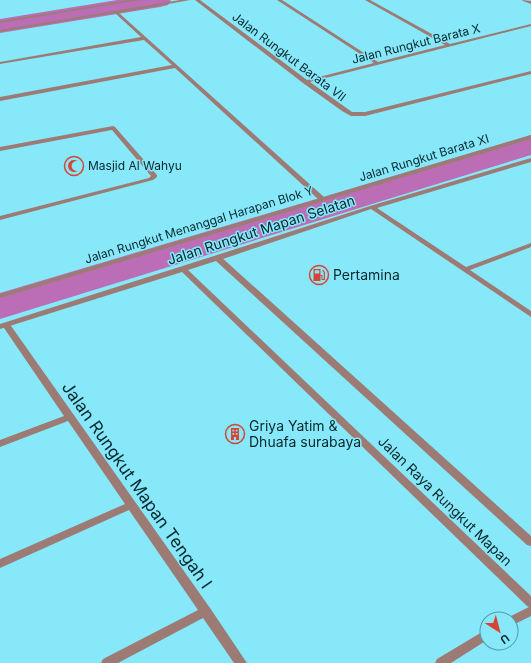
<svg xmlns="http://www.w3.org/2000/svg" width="531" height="663" font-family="Inter,sans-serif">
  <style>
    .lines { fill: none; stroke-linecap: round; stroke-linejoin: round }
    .river { fill: #bb6eb5; fill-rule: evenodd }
    .minor { fill: #9d7b75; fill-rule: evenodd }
    .tertiary { fill: #9d7b75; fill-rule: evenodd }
    .labels { text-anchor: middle; stroke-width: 3; stroke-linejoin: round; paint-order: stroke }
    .far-street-label { font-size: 12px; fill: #07282d; stroke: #87e8fa }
    .far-poi-label { font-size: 12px; fill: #07282d; stroke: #87e8fa; text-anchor: start }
    .street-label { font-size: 14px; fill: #07282d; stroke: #87e8fa }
    .poi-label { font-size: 14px; fill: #07282d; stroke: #87e8fa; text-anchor: start }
    .near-street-label { font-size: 17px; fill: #07282d; stroke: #87e8fa }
  </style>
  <rect width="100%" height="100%" fill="#87e8fa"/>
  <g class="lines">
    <g class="river">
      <path d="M 117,0 L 171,0 L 168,5 L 160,7 L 0,33 L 0,19 Z"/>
      <path d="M 531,135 L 531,155 L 0,319 L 0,293 Z"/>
    </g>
    <g class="minor">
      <path d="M 130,0 L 140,0 L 0,23 L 0,21 Z"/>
      <path d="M 180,0 L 190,0 L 119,13 L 324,197 L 531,135 L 531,139 L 0,298 L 0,294 L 318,199 L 175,68 L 0,101 L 0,97 L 172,65 L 144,40 L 0,64 L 0,62 L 141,37 L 115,13 L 0,32 L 0,30 Z"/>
      <path d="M 195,0 L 200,0 L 307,80 L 374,63 L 277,0 L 282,0 L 378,62 L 445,45 L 365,0 L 370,0 L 450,44 L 531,24 L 531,26 L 310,82 L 352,112 L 365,112 L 531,71 L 531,74 L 365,116 L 351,116 L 342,111 L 303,83 Z"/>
      <path d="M 522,0 L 531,1 L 531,4 L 523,1 Z"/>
      <path d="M 113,126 L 115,127 L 157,175 L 157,177 L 153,180 L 0,220 L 0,216 L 149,178 L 151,176 L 112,130 L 0,151 L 0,147 Z"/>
      <path d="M 531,158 L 531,162 L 377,208 L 466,267 L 531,243 L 531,247 L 470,270 L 531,311 L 531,317 L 371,209 L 220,260 L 214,260 L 213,258 L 214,256 L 370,206 Z"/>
      <path d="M 3,323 L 9,323 L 210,608 L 247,663 L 234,663 L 203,618 L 118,663 L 101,663 L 103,659 L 198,610 L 129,510 L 0,568 L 0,559 L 125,504 L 68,421 L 0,447 L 0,440 L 64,416 L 2,325 Z"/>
      <path d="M 531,606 L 531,616 L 511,626 L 511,619 L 506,619 L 507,618 Z"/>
      <path d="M 487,629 L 487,640 L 451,663 L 435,663 L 437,659 Z"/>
    </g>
    <path class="tertiary" d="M 214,256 L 220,256 L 531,536 L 531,546 L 527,545 L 216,261 L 188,270 L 531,596 L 531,608 L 527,606 L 182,272 L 0,329 L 0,324 Z"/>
  </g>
  <defs>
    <g id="mosque-ring" transform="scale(1)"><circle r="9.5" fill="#87e8fa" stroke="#d44736" stroke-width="1.5"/><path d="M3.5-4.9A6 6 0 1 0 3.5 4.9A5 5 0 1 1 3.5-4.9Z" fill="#d44736"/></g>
    <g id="fuel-ring" transform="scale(1)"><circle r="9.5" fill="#87e8fa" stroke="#d44736" stroke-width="1.5"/><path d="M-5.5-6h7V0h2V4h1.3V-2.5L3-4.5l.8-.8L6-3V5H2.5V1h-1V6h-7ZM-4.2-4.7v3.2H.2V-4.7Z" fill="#d44736"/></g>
    <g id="building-ring" transform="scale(1)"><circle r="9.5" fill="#87e8fa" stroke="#d44736" stroke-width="1.5"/><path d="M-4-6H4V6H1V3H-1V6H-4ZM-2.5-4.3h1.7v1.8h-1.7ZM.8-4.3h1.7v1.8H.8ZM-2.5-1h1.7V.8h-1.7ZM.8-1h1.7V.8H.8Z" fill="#d44736"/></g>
  </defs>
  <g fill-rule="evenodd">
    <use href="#mosque-ring" x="74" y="166"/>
    <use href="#fuel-ring" x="319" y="275"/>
    <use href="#building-ring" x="235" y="434"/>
  </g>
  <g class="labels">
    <g class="far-street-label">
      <text transform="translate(416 44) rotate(-14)" y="4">Jalan Rungkut Barata X</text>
      <text transform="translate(289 57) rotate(37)" y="4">Jalan Rungkut Barata VII</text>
      <text transform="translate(424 158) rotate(-17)" y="4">Jalan Rungkut Barata XI</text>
      <text transform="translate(199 225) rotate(-17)" y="4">Jalan Rungkut Menanggal Harapan Blok Y</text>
    </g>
    <g class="far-poi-label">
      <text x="88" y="170">Masjid Al Wahyu</text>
    </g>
    <g class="street-label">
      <text transform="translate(261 230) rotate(-18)" y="5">Jalan Rungkut Mapan Selatan</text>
      <text transform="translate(445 501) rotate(44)" y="5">Jalan Raya Rungkut Mapan</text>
    </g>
    <g class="poi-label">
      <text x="333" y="280">Pertamina</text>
      <text x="249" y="431">Griya Yatim &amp;<tspan x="249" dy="16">Dhuafa surabaya</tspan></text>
    </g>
    <g class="near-street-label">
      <text transform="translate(137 485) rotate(55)" y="6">Jalan Rungkut Mapan Tengah I</text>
    </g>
  </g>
  <g transform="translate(499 631) rotate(144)"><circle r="19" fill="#87e8fa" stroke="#549ba8"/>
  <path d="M0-3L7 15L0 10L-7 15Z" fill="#d44736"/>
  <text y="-6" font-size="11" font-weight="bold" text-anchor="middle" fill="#07282d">U</text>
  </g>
</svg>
